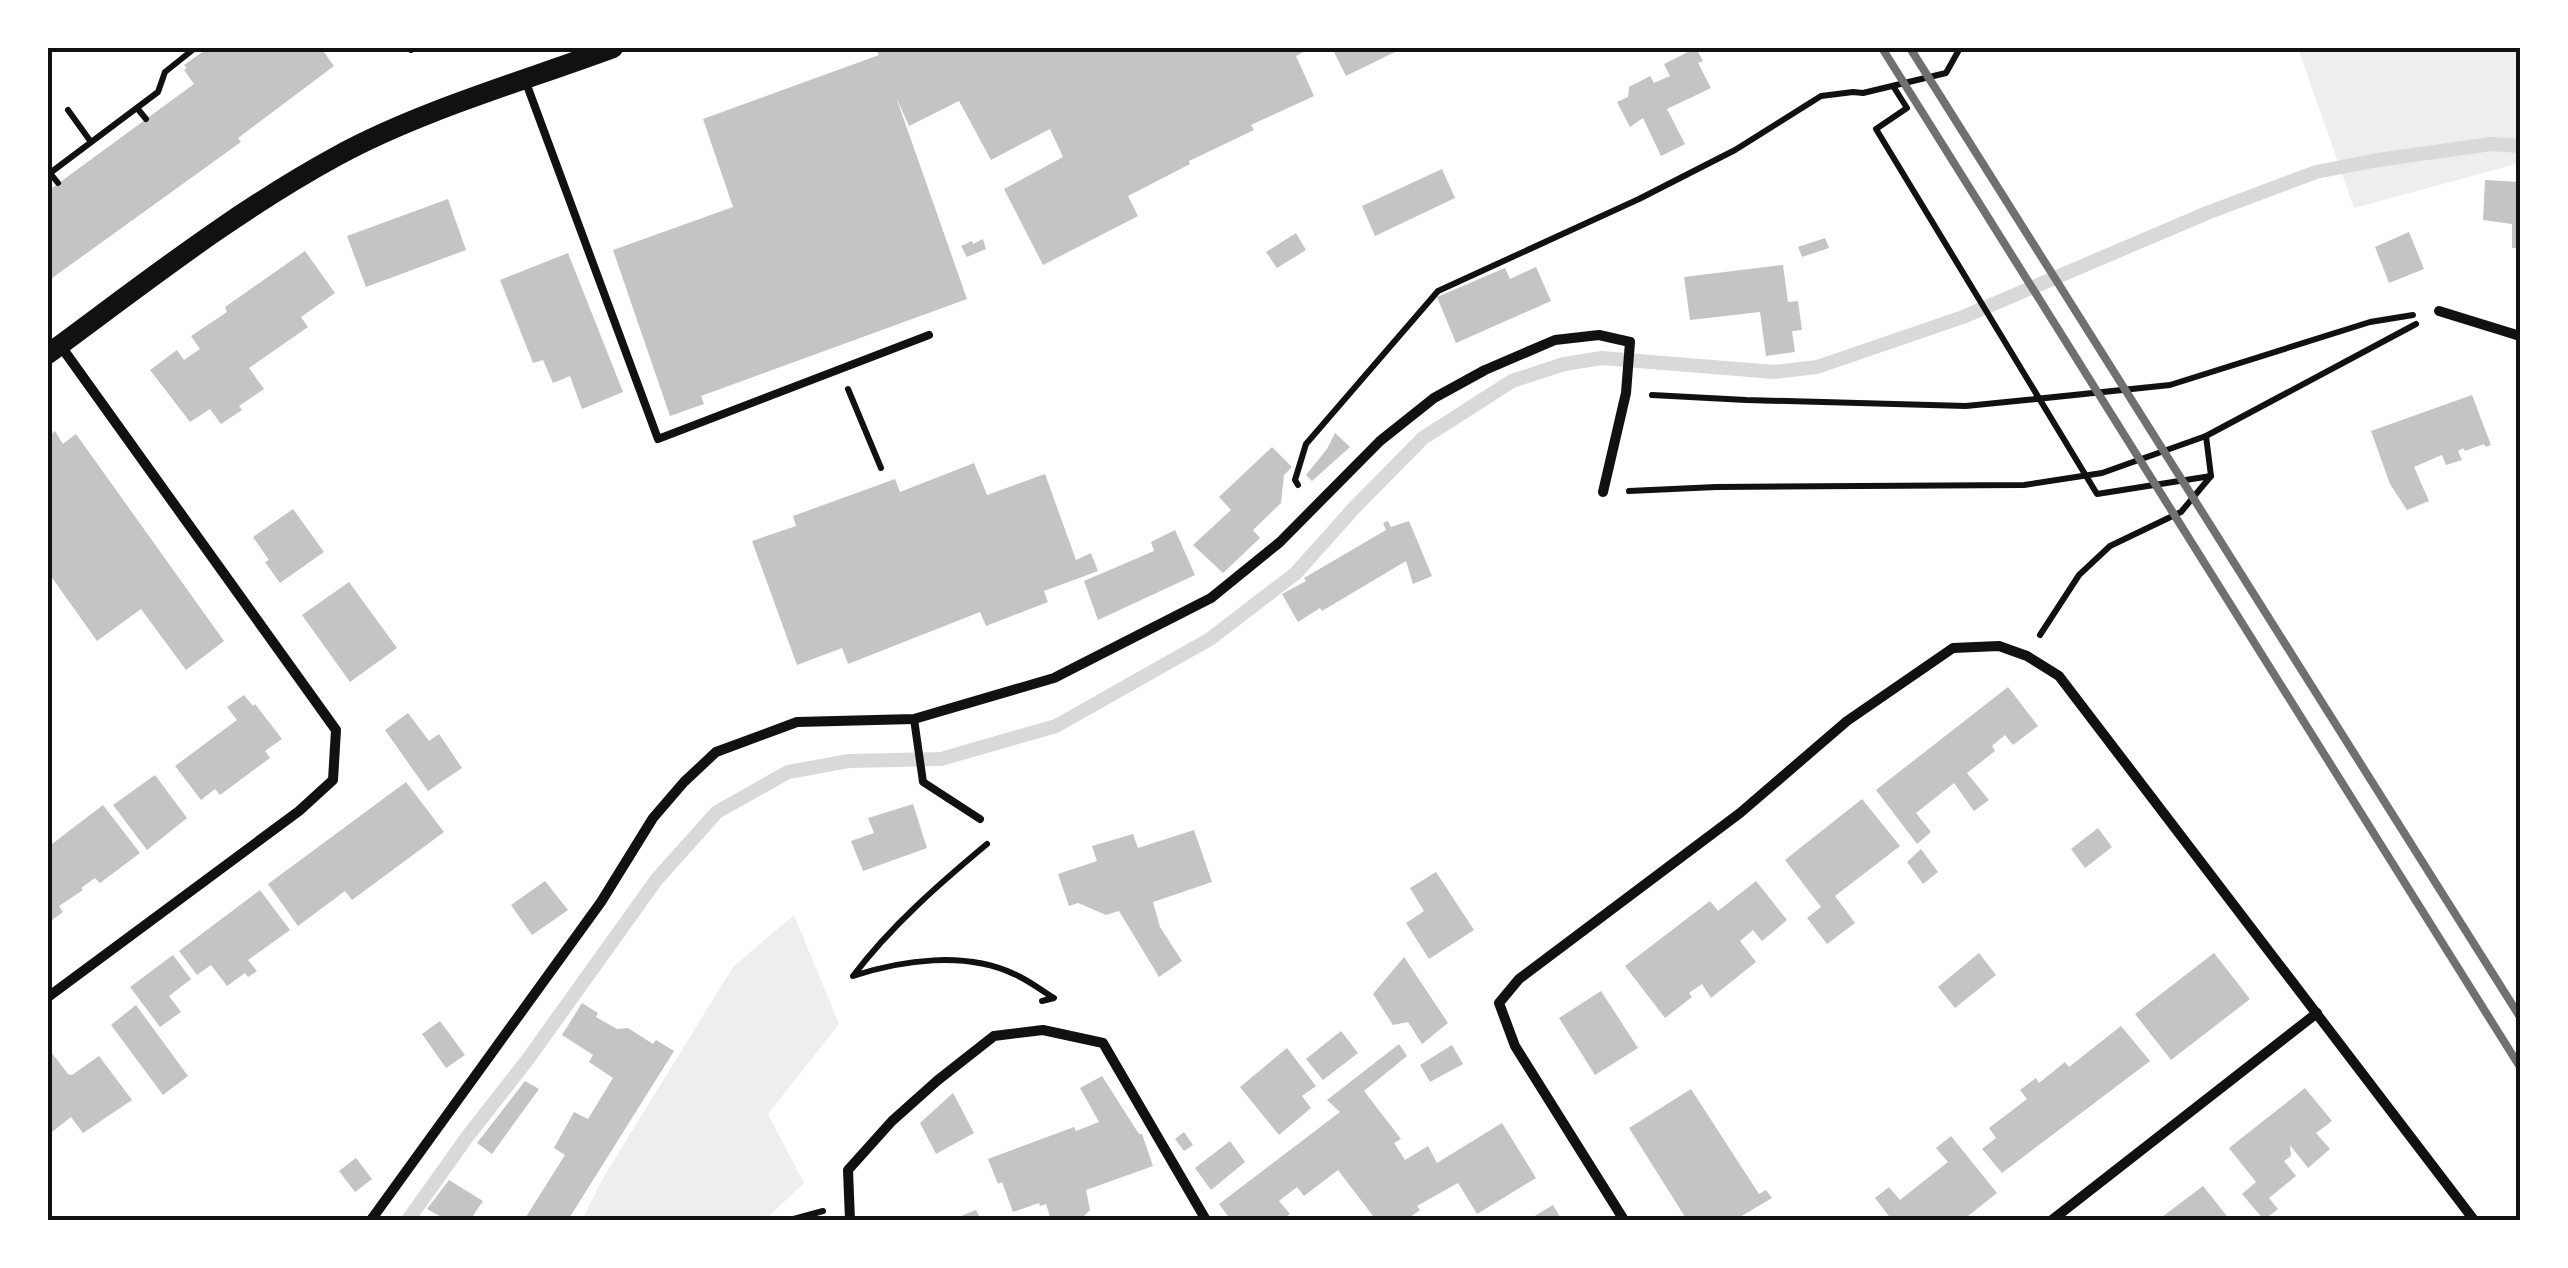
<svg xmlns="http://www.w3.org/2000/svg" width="2568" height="1268" font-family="'Fira Sans',sans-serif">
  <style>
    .green { fill: #eee }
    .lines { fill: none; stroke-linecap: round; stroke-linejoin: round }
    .stream { stroke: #d9d9d9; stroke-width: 14 }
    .building { fill: #c4c4c4 }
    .path { stroke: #111; stroke-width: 6 }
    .service { stroke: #111; stroke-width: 8 }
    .minor { stroke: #111; stroke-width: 10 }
    .secondary { stroke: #111; stroke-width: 20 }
    .rail { stroke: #707070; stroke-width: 8 }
    .neatline { fill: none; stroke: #111; stroke-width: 4 }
  </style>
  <rect width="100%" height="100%" fill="#fff"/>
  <g class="green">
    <path d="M 2298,48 L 2520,48 L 2520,163 L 2354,208 Z"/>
    <path d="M 794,915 L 839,1024 L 768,1114 L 804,1183 L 765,1220 L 582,1220 L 603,1178 L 733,967 Z"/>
  </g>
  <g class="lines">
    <path class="stream" d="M 408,1220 L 467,1137 L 528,1059 L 657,879 L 717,812 L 788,772 L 849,761 L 941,759 L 1056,726 L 1210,639 L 1296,573 L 1354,508 L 1423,438 L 1512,381 L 1564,364 L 1602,358 L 1774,372 L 1817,367 L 1963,317 L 2207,213 L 2316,172 L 2378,160 L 2491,144 L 2520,146"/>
  </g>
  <g class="building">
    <path d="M 208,48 L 321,48 L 334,66 L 238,138 L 241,142 L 48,281 L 48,191 L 194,84 L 184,70 L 187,68 L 184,65 Z"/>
    <path d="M 875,48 L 1311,48 L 1296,56 L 1314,96 L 1251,125 L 1254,130 L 1189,161 L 1190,164 L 1128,196 L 1138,216 L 1043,265 L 1004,189 L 1063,157 L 1050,129 L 991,160 L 959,101 L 909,126 L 896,97 L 967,299 L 701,396 L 704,404 L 670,416 L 613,250 L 733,207 L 703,119 L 879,55 Z"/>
    <path d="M 1332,48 L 1403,48 L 1346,76 Z"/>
    <path d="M 1696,48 L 1703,61 L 1698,63 L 1711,88 L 1667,109 L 1685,144 L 1661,156 L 1643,118 L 1630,127 L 1617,102 L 1628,97 L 1629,87 L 1650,76 L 1654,83 L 1670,76 L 1664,64 Z"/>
    <path d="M 1442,169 L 1455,198 L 1375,236 L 1362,206 Z"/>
    <path d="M 2485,180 L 2520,182 L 2520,248 L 2512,248 L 2512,224 L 2483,220 Z"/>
    <path d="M 448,199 L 466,250 L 366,287 L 347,236 Z"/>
    <path d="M 2409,232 L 2424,269 L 2389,283 L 2375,247 Z"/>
    <path d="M 1296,233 L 1306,250 L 1277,268 L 1266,252 Z"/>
    <path d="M 1825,238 L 1829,248 L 1802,257 L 1798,247 Z"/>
    <path d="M 983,239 L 986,249 L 967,257 L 961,246 L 972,241 L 973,244 Z"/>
    <path d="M 305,251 L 335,293 L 301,317 L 308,327 L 249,368 L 264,389 L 239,406 L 242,410 L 221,424 L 210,409 L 190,422 L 150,370 L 177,350 L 184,360 L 200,349 L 191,336 L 227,312 L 225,307 Z"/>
    <path d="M 568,253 L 623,392 L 582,409 L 570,376 L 553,383 L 543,360 L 533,363 L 500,280 Z"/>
    <path d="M 1783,265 L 1788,302 L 1798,301 L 1802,330 L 1792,331 L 1795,352 L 1766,356 L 1760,312 L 1690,320 L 1684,277 Z"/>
    <path d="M 1536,267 L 1551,301 L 1456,343 L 1437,297 L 1505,268 L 1510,279 Z"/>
    <path d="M 2472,395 L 2491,445 L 2486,447 L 2484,444 L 2465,451 L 2463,448 L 2458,451 L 2462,460 L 2446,465 L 2442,455 L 2414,467 L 2429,501 L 2407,510 L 2390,484 L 2371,431 Z"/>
    <path d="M 55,431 L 63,444 L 76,434 L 224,641 L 186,670 L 141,609 L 97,641 L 48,572 L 48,437 Z"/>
    <path d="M 1335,433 L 1350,447 L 1312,481 L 1306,475 L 1327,449 Z"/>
    <path d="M 1272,447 L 1292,467 L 1284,475 L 1281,503 L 1253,530 L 1260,538 L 1223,573 L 1193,545 L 1231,510 L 1219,497 Z"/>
    <path d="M 974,463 L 987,495 L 1045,474 L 1076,560 L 1091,553 L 1098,571 L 1044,591 L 1048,602 L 986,626 L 980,612 L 848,664 L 842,648 L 797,665 L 752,541 L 796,526 L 793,516 L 895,479 L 900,492 Z"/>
    <path d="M 293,509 L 324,552 L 280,583 L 265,562 L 269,560 L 253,537 Z"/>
    <path d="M 1388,521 L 1391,527 L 1409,521 L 1432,576 L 1413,584 L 1406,561 L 1322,611 L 1320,608 L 1298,622 L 1282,594 L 1306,581 L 1304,578 L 1386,530 L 1383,523 Z"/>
    <path d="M 1175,530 L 1195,575 L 1098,620 L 1084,581 L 1154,551 L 1151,542 Z"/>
    <path d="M 349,582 L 397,648 L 350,682 L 302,615 Z"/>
    <path d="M 2008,687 L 2038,726 L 2013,745 L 2005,735 L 1992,746 L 1995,751 L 1967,773 L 1989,800 L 1974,811 L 1954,783 L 1916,813 L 1931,832 L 1917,844 L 1876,790 Z"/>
    <path d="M 244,695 L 253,706 L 255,704 L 282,739 L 265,751 L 270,758 L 220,795 L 215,789 L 201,800 L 175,766 L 237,720 L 227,707 Z"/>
    <path d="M 408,713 L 429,741 L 439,734 L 462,768 L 428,791 L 385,730 Z"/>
    <path d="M 155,775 L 187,818 L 147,850 L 113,805 Z"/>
    <path d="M 406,782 L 444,832 L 352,900 L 345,891 L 298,926 L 268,884 Z"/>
    <path d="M 1862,799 L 1900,846 L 1835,896 L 1855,923 L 1827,944 L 1807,918 L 1821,907 L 1785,860 Z"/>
    <path d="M 913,804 L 927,848 L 863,871 L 851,841 L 874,833 L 868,818 Z"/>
    <path d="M 103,805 L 140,853 L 100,883 L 95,878 L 81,888 L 83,890 L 59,906 L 63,912 L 48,923 L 48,847 Z"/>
    <path d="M 2098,828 L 2112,847 L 2085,868 L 2071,849 Z"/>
    <path d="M 1194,830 L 1212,882 L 1153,902 L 1160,927 L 1182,961 L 1159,977 L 1119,911 L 1106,915 L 1078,903 L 1069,906 L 1058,874 L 1097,861 L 1092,846 L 1133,834 L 1138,848 Z"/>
    <path d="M 1921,849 L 1938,872 L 1923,884 L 1907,862 Z"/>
    <path d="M 1436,872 L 1474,930 L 1429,959 L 1406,923 L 1424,911 L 1410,888 Z"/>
    <path d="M 545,881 L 568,910 L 532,935 L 511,905 Z"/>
    <path d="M 1756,881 L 1787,920 L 1762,941 L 1753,930 L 1740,941 L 1756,962 L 1711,998 L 1702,984 L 1689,993 L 1692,997 L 1665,1018 L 1625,966 L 1710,901 L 1718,911 Z"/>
    <path d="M 260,890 L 290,930 L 248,960 L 257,971 L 248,977 L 245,973 L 227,986 L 211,965 L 197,975 L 179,951 Z"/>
    <path d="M 1979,953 L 1996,975 L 1955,1008 L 1938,987 Z"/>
    <path d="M 2214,953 L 2250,999 L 2171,1060 L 2135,1014 Z"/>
    <path d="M 173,955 L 191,979 L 169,996 L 181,1012 L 160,1027 L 130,987 Z"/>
    <path d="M 1404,957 L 1448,1023 L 1422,1044 L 1408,1022 L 1393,1025 L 1373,994 Z"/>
    <path d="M 1601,991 L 1638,1048 L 1595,1075 L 1559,1018 Z"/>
    <path d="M 582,1003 L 598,1013 L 596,1017 L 617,1029 L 628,1028 L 653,1044 L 656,1040 L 674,1051 L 568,1220 L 524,1220 L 565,1155 L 554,1148 L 574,1112 L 588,1119 L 613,1078 L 589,1062 L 593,1055 L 562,1035 Z"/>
    <path d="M 136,1005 L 188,1076 L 163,1095 L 111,1025 Z"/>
    <path d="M 440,1021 L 465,1055 L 446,1068 L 422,1034 Z"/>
    <path d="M 2121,1026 L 2150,1061 L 2002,1173 L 1982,1149 L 1996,1138 L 1989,1128 L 2027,1099 L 2020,1090 L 2036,1078 L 2039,1083 L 2065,1062 L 2069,1067 Z"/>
    <path d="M 1341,1031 L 1358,1053 L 1323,1080 L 1306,1059 Z"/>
    <path d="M 1399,1044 L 1407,1056 L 1364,1091 L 1401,1139 L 1394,1143 L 1405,1160 L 1428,1146 L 1437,1163 L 1502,1123 L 1536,1178 L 1477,1214 L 1458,1183 L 1417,1206 L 1420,1210 L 1406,1220 L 1376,1220 L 1338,1170 L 1304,1196 L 1297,1187 L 1279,1201 L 1290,1214 L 1282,1220 L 1231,1220 L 1219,1204 L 1340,1112 L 1327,1100 Z"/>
    <path d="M 1452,1045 L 1463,1064 L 1430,1082 L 1420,1065 Z"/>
    <path d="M 48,1048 L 68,1074 L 72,1075 L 99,1056 L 132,1100 L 83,1133 L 71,1117 L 48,1135 Z"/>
    <path d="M 1287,1048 L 1316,1086 L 1302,1096 L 1311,1108 L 1279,1135 L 1240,1087 Z"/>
    <path d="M 1102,1076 L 1139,1134 L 1142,1134 L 1153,1166 L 1086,1190 L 1090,1210 L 1084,1216 L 1072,1220 L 1055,1220 L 1050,1217 L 1046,1204 L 1040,1206 L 1039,1203 L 1013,1212 L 1002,1182 L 998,1184 L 988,1159 L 1074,1127 L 1076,1131 L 1099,1122 L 1080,1088 Z"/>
    <path d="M 525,1081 L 539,1089 L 492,1154 L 477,1143 Z"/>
    <path d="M 2305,1088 L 2332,1121 L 2316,1133 L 2330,1149 L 2308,1168 L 2290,1145 L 2291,1156 L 2284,1161 L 2296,1176 L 2269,1198 L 2278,1209 L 2264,1220 L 2242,1194 L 2256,1182 L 2229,1148 Z"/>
    <path d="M 1691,1089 L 1759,1194 L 1766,1190 L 1772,1198 L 1735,1220 L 1709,1220 L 1708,1218 L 1704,1220 L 1687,1220 L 1629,1128 Z"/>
    <path d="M 953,1093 L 974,1133 L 936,1154 L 920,1123 Z"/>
    <path d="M 1184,1132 L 1193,1145 L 1184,1151 L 1175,1139 Z"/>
    <path d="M 1951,1136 L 1997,1193 L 1963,1220 L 1892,1220 L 1875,1198 L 1889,1187 L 1900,1200 L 1948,1162 L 1936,1148 Z"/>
    <path d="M 1230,1141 L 1245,1162 L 1211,1190 L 1195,1168 Z"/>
    <path d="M 356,1158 L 372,1179 L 355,1192 L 339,1171 Z"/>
    <path d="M 449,1180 L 483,1201 L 470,1220 L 447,1220 L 427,1209 Z"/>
    <path d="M 2203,1186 L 2230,1220 L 2158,1220 Z"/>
    <path d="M 1553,1205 L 1562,1220 L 1528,1220 Z"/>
    <path d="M 976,1210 L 981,1220 L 951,1220 Z"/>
  </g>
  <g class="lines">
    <g class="path">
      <path d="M 411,50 L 411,48"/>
      <path d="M 1893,86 L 1907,108 L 1876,129 L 2097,494 L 2211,476"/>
      <path d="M 137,108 L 146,119"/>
      <path d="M 68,110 L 91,142"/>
      <path d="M 58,183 L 50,173 L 158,92 L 165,72 L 195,48"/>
      <path d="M 848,389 L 881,468"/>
      <path d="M 1652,395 L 1746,400 L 1966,406 L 2026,400 L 2170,385 L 2370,322 L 2413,315"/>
      <path d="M 1298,485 L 1295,480 L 1306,444 L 1438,291 L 1639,199 L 1735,150 L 1821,96 L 1853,92 L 1863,93 L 1946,73 L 1960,48"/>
      <path d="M 1629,491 L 1716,487 L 2024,485 L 2102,473 L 2206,436"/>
      <path d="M 2040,635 L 2079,575 L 2110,546 L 2181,512 L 2211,476 L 2206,436 L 2416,324"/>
      <path d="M 987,844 C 939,884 891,926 853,976 C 902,960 965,951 1014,974 C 1028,980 1041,990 1054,998 L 1042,1001"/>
      <path d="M 790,1220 L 823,1211"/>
    </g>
    <g class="service">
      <path d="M 525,80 L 658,439 L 929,335"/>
      <path d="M 914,719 L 923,782 L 980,819"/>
    </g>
    <g class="minor">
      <path d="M 2439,311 L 2520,336"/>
      <path d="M 48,997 L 299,811 L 333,780 L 336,730 L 60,345"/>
      <path d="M 371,1220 L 601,902 L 653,818 L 684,782 L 716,752 L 797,722 L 914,719 L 1054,678 L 1211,598 L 1280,542 L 1380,441 L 1434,398 L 1485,370 L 1555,340 L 1599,335 L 1630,342 L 1626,393 L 1603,492"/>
      <path d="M 850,1220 L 848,1170 L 892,1121 L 938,1080 L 994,1036 L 1043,1030 L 1103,1043 L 1206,1220"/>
      <path d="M 1624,1220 L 1515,1046 L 1499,1003 L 1519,979 L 1740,813 L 1847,721 L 1953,648 L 1999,646 L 2027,656 L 2059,676 L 2474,1220"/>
      <path d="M 2052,1220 L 2317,1013"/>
    </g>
    <path class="secondary" d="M 48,354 C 142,285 234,212 337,156 C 419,111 524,81 613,48"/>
    <g class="rail">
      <path d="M 1882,48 L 2520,1067"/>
      <path d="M 1910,48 L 2520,1017"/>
    </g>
  </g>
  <rect width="2568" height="1268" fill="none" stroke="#ffffff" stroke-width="100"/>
  <rect x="50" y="50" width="2468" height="1168" class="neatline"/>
</svg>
